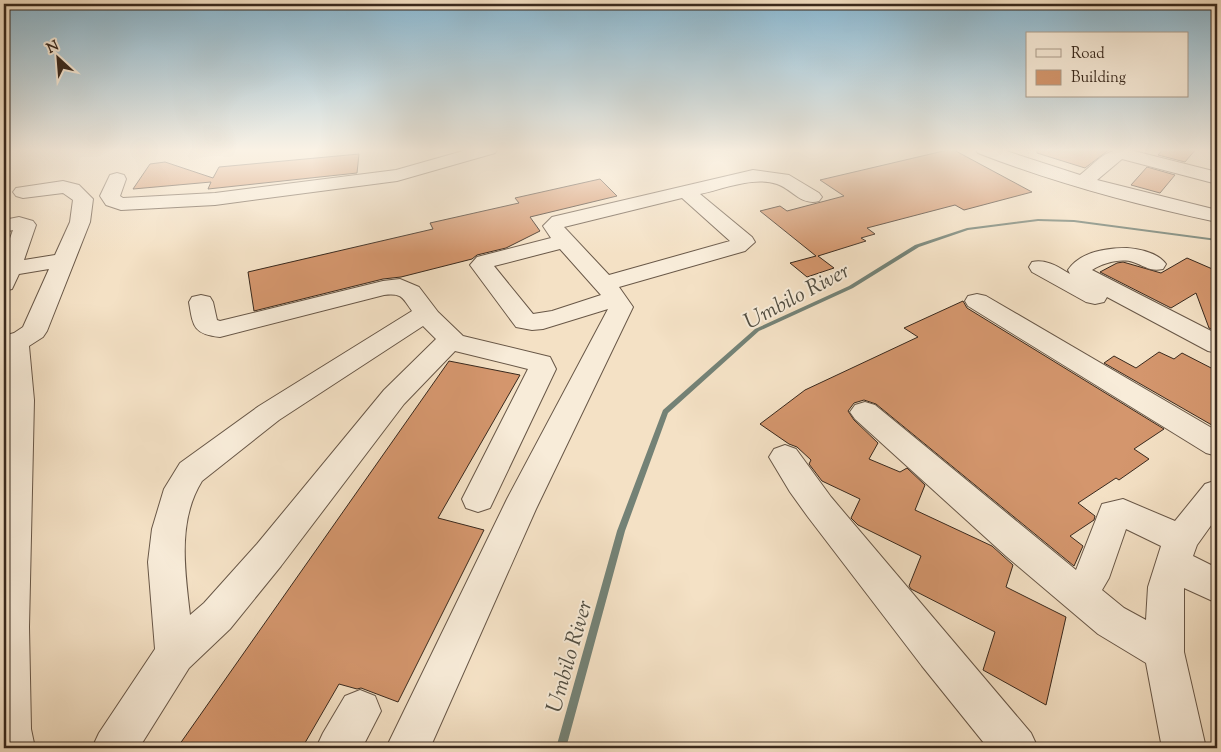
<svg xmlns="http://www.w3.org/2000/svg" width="1221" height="752" font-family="'Sorts Mill Goudy',serif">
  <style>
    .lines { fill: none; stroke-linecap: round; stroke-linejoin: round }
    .stream { fill: #748276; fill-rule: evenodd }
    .building { fill: #d4966d; stroke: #39291d }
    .minor-casing { stroke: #685747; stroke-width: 2 }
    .minor { fill: #f8ecd9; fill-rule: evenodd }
    .labels { text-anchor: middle; stroke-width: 4; stroke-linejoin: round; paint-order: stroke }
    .water-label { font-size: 22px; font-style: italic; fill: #524e42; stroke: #f8ecd9 }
  </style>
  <rect width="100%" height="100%" fill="#f4e1c5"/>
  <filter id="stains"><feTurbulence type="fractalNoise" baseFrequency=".004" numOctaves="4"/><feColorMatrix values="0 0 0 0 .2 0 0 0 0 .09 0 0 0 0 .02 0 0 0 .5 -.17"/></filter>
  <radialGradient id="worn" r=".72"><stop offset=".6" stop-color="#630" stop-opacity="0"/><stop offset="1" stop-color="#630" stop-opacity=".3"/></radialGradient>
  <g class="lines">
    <path class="stream" d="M 1038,219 L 1074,220 L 1217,239 L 1217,241 L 1074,222 L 1038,221 L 968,230 L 919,247 L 853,288 L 759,331 L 668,413 L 625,531 L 566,748 L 556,748 L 617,531 L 663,410 L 755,329 L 849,286 L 915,245 L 967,228 Z"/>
  </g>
  <g class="building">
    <path d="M 952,149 L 1032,192 L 964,210 L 955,205 L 867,228 L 875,234 L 861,238 L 866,241 L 818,256 L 834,268 L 807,277 L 790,263 L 816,256 L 760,211 L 780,206 L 787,211 L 844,196 L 820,180 Z"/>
    <path d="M 1037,149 L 1110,149 L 1085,168 L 1037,153 Z"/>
    <path d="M 1163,149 L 1196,149 L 1185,162 L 1158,155 Z"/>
    <path d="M 359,154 L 357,173 L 208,189 L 211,182 L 133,189 L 150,164 L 165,162 L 213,178 L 219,167 Z"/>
    <path d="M 1147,167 L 1175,175 L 1160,193 L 1131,185 Z"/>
    <path d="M 600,179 L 617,196 L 530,217 L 540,231 L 506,248 L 477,255 L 472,259 L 401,277 L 383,279 L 254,311 L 248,272 L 433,229 L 430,223 L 519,203 L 515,198 Z"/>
    <path d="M 1187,258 L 1217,271 L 1217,332 L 1209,328 L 1196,293 L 1171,308 L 1100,272 L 1117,263 L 1123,262 L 1161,273 Z"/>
    <path d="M 963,301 L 967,308 L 1164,429 L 1134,449 L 1149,459 L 1119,480 L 1116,478 L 1078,503 L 1095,516 L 1094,520 L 1070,536 L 1083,546 L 1074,566 L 876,404 L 864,400 L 854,403 L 848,411 L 854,420 L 878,443 L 869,459 L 900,472 L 907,468 L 925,485 L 915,510 L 992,546 L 1013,565 L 1006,587 L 1066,617 L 1046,705 L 983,670 L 995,632 L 911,589 L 909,586 L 921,556 L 858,525 L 851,518 L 860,499 L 822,481 L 809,464 L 811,460 L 797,447 L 789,444 L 760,424 L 805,390 L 918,337 L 904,328 Z"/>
    <path d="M 1159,352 L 1174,359 L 1182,353 L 1217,371 L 1217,428 L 1104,363 L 1114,356 L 1136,368 Z"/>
    <path d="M 449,361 L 520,375 L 438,518 L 484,530 L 398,702 L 361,688 L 357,689 L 339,684 L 302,748 L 177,748 Z"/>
  </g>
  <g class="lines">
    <g class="minor-casing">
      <g id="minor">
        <path d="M 470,149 L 498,149 L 495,153 L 397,181 L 215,205 L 121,210 L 106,205 L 100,196 L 110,175 L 117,173 L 124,175 L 126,179 L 120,196 L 123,198 L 215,193 L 396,170 Z"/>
        <path d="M 975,149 L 1000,149 L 1080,175 C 1095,163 1105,149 1126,149 L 1217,172 L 1217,184 L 1122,159 L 1097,180 L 1217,210 L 1217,222 C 1136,205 1055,183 978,153 Z"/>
        <path d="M 753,170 L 789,175 L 819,193 L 822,197 L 819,201 C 801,206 792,189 777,184 C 753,176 724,189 700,194 L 752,237 L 755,242 L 745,251 L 619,287 L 633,307 L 536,509 L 430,748 L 386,748 L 507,499 L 608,309 L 543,329 L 532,330 L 516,327 L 470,265 L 477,257 L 551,238 L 543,226 L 552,217 ZM 682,198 L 730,241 L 609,275 L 564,227 ZM 560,249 L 601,295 L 552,311 L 533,314 L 494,266 Z"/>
        <path d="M 63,181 L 79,185 L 93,199 L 90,222 L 47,331 L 43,337 L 29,346 L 34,400 L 29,627 L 31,729 L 35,748 L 4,748 L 4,430 L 6,400 L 4,336 L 14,333 L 23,327 L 49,269 L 19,274 L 12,289 L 4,291 L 4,255 L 13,230 L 4,232 L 4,220 L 19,217 L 33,221 L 36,225 L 24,260 L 55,255 L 70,222 L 73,200 L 63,193 L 23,198 L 16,196 L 13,192 L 16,188 Z"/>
        <path d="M 1127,248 C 1140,249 1158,253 1166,264 L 1163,269 C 1150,272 1145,266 1133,262 C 1121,258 1103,263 1092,270 L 1217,334 L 1217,353 L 1208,351 L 1107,297 L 1104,302 L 1095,304 L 1086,302 L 1032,272 L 1029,267 L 1032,262 C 1047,259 1058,267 1070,274 L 1068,270 C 1080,252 1106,248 1127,248 Z"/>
        <path d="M 400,279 L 419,287 L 438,312 L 463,336 L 550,357 L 556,369 L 490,508 L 478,512 L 466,508 L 462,499 L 528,369 L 455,351 L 404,404 L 281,566 L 230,629 L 189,668 L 139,748 L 92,748 L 99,733 L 155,649 L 148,562 L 152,529 L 164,489 L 180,463 L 259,406 L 412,311 C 402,297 402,293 384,295 L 220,337 C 193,334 193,326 189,302 L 192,297 L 201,295 L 210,297 L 213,302 L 217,320 L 220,321 L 383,281 ZM 423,326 L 436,339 L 384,390 L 257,544 L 204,603 L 190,615 C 185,571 177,521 202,481 L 279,420 Z"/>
        <path d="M 977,294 L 986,296 L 1217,431 L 1217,456 L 1206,453 L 968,306 L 965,301 L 968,296 Z"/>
        <path d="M 865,402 L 875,405 L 1076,570 L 1102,504 L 1123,499 L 1175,521 L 1205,484 L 1217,480 L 1217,517 L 1197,545 L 1193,556 L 1217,568 L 1217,603 L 1184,588 L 1184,652 L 1206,748 L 1162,748 L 1146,663 L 1098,634 L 1006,556 L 855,419 L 850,412 L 855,405 ZM 1126,529 L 1161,546 L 1148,587 L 1146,620 L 1124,608 L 1102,590 L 1109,578 Z"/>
        <path d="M 785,445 L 796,449 L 831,497 L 1031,733 L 1038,748 L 988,748 L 922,666 L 808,517 L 790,492 L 769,457 L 774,449 Z"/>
        <path d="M 360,690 L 375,696 L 381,711 L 362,748 L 316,748 L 323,733 L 345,696 Z"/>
      </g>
    </g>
    <use href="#minor" class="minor"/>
  </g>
  <linearGradient id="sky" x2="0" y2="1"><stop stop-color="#89b8d2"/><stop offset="0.59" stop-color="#faf2e5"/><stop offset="1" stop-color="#faf2e5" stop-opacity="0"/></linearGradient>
  <rect width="1221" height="254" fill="url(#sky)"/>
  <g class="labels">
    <g class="water-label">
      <text transform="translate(796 295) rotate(-28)" y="8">Umbilo River</text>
      <text transform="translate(568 656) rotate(-74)" y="8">Umbilo River</text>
    </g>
  </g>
  <rect width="1221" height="752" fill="none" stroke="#f4e1c5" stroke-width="20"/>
  <rect x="5" y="5" width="1211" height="742" fill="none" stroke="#39291d" stroke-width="2.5"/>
  <rect x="10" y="10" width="1201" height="732" fill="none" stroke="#39291d"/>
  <rect x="1026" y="32" width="162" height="65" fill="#f8ecd9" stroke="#ac9e8e"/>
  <rect x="1036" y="49" width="25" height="8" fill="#f8ecd9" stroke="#ac9e8e"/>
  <text x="1071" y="58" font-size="15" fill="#39291d">Road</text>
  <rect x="1036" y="70" width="25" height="15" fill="#d4966d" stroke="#ac9e8e"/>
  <text x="1071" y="82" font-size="15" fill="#39291d">Building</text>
  <g transform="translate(58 58) rotate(334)" stroke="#f8ecd9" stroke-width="4" paint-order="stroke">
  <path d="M0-4L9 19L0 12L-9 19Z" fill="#39291d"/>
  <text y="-8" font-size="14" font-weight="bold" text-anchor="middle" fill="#39291d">N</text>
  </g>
  <rect width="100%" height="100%" filter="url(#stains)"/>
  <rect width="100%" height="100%" fill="url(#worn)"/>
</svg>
